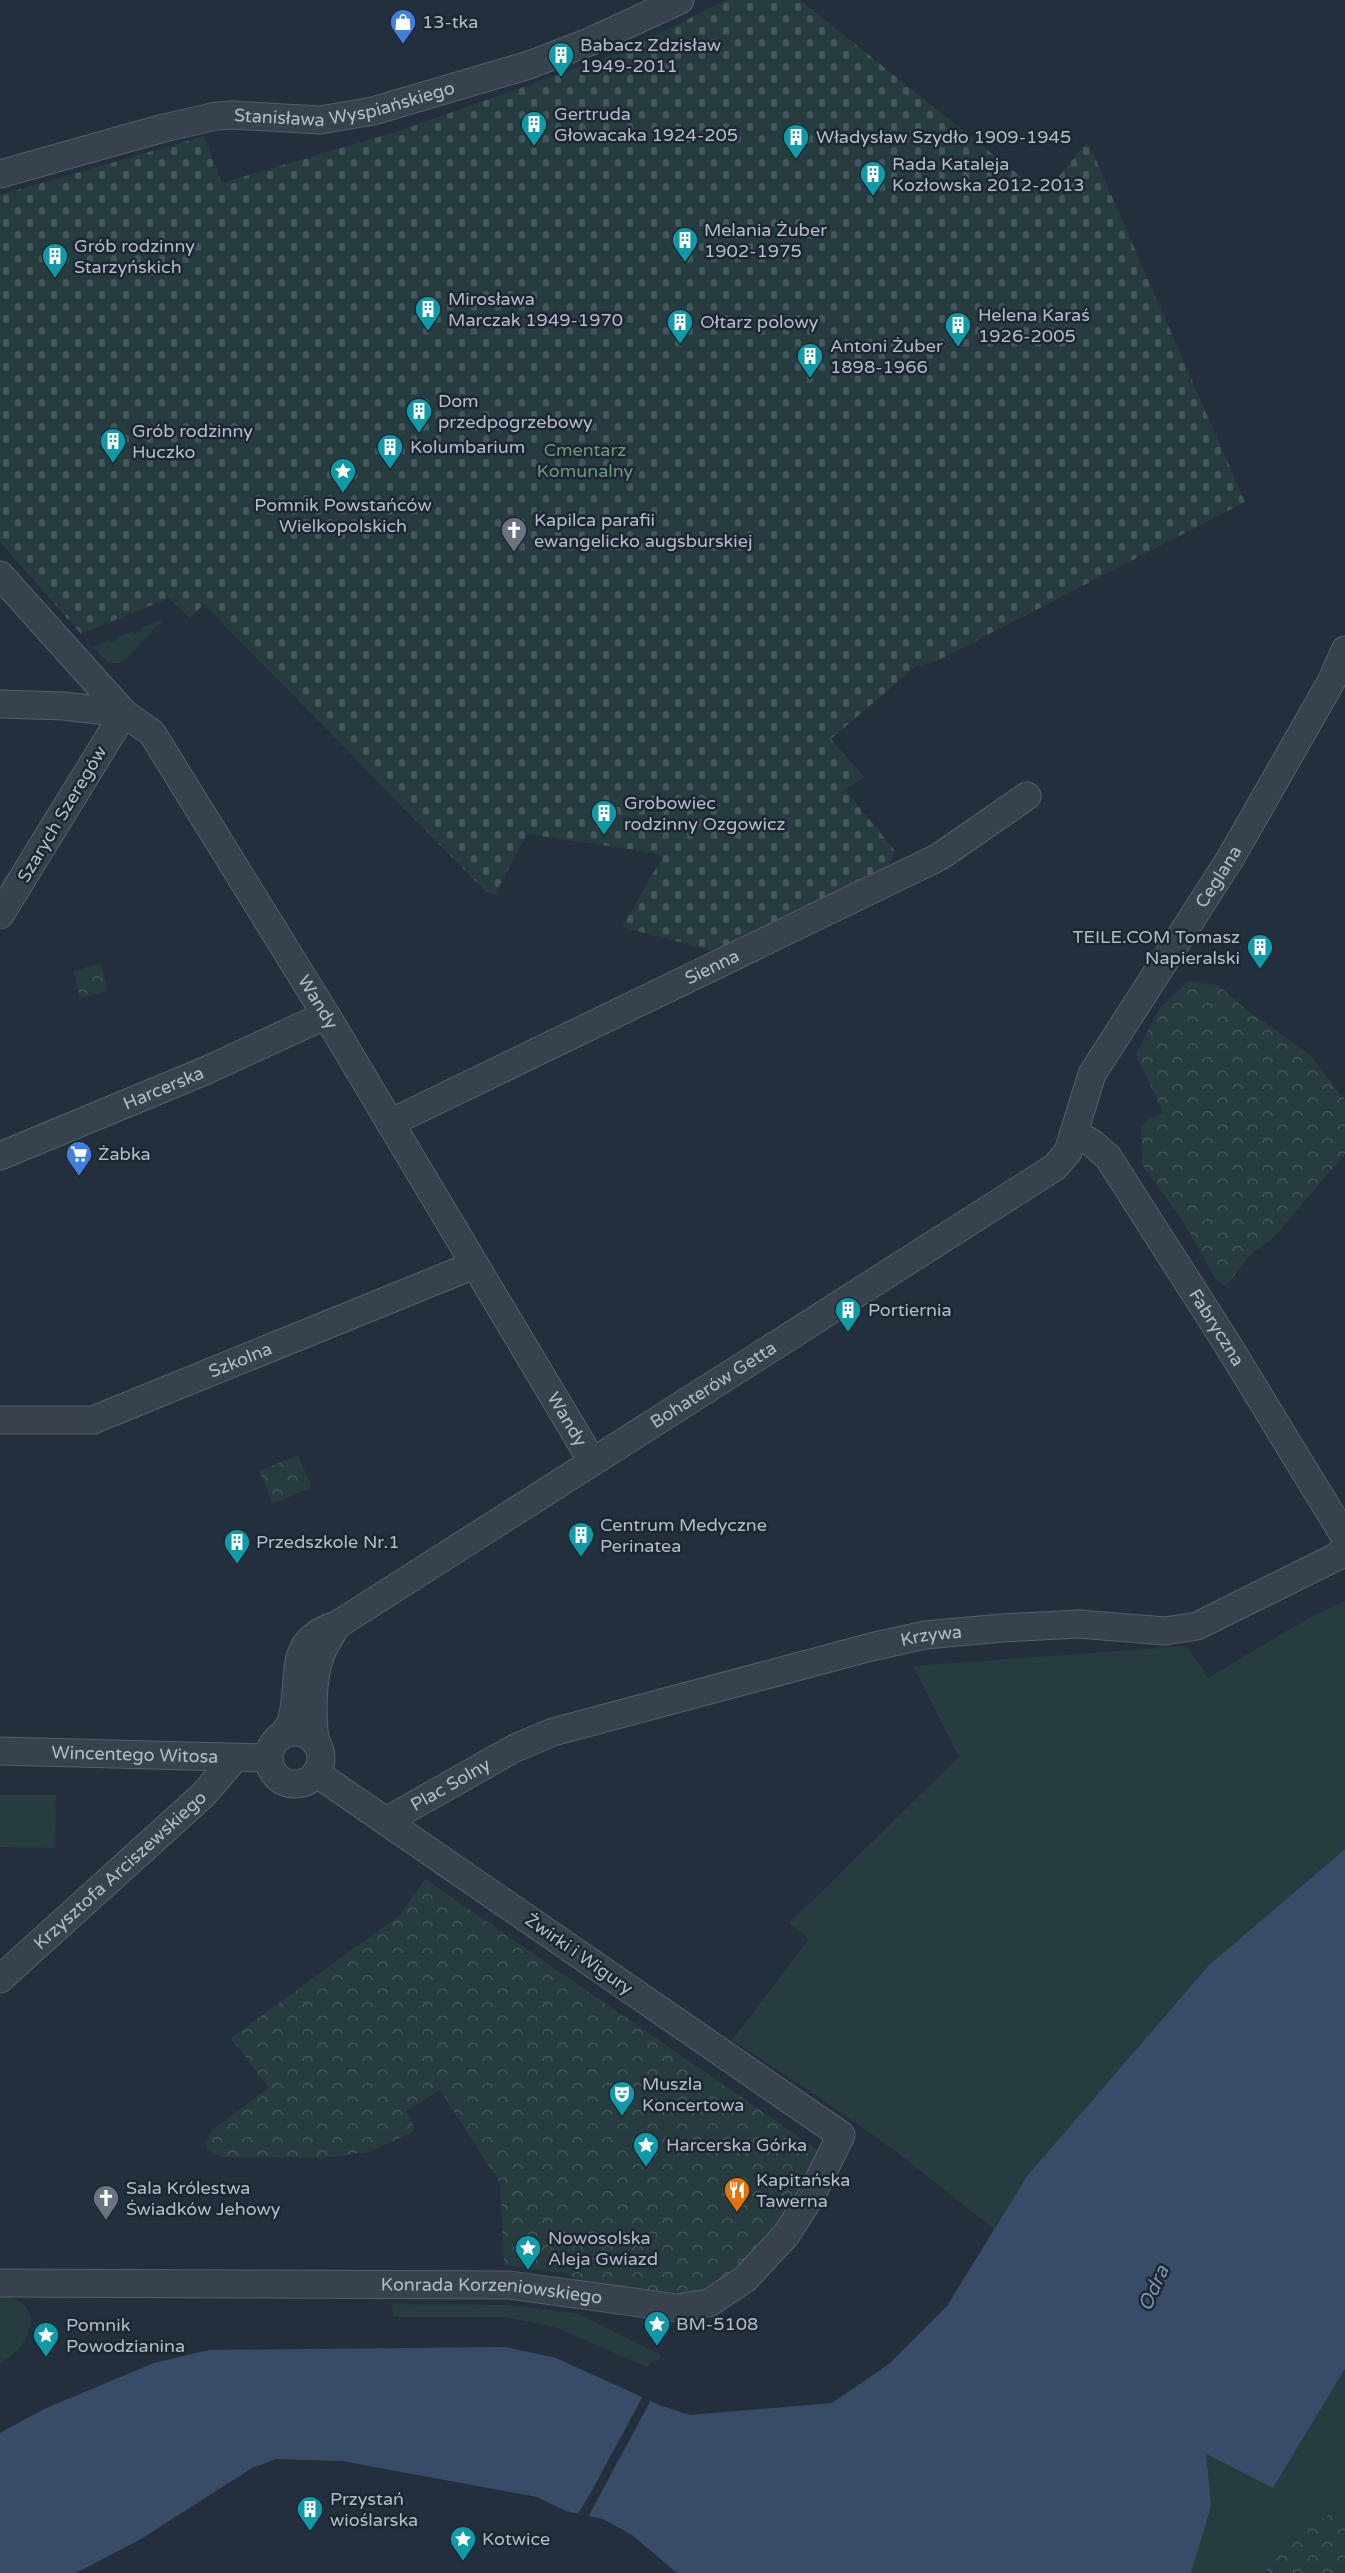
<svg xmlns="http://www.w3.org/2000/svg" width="1345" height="2573" font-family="'Varela Round',sans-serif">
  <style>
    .green { fill: #263c3f }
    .forest { fill: url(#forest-crowns) }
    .cemetery { fill: url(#cemetery-stones) }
    .water { fill: #394c67 }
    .pier { fill: #242f3e }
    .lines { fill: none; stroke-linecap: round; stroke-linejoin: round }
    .minor-casing { stroke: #565f6c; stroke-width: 29 }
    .minor { stroke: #38414e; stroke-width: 27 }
    .labels { text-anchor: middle; stroke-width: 5; stroke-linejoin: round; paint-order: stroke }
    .poi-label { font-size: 18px; fill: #b4bcc9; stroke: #1d2633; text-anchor: start }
    .street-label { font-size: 18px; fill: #b4bcc9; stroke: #1d2633 }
    .park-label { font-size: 18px; fill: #6b9a76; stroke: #1d2633 }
    .water-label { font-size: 20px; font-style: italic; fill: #7c92b1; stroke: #1d2633 }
  </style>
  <defs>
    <pattern id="forest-crowns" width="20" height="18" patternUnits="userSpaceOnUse" patternTransform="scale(1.5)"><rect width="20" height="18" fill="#263c3f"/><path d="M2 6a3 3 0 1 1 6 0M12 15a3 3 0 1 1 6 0" fill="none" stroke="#435659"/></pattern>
    <pattern id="cemetery-stones" width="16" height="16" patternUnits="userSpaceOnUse" patternTransform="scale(1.5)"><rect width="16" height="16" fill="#263c3f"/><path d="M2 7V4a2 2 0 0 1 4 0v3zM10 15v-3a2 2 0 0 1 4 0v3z" fill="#435659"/></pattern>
  </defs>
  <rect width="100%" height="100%" fill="#242f3e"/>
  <g class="green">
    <path d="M 163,620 L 122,663 L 108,663 L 93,647 L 109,640 L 110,643 L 118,640 L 117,637 L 133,631 L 134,634 L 141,631 L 140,628 Z"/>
    <path d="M 1345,1601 L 1345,1849 L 1209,1965 L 1027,2176 L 994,2229 L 894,2150 L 819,2097 L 732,2040 L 809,1939 L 789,1923 L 959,1757 L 913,1666 L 1187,1646 L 1208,1678 L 1312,1616 Z"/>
    <path d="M 0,1795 L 56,1795 L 55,1848 L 0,1847 Z"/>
    <path d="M 0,2296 C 31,2298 39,2320 22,2345 C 17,2352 7,2358 0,2364 Z"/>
    <path d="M 392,2304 L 508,2305 L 577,2313 L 661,2355 L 659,2360 L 650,2362 L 647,2367 L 555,2327 L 504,2317 L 393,2317 Z"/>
    <path d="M 1345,2369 L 1345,2504 L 1272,2554 L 1266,2573 L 1191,2573 L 1210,2506 L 1205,2454 L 1273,2488 Z"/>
  </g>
  <g class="forest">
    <path d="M 101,964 L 108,991 L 80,998 L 73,971 Z"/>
    <path d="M 1188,981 L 1218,985 L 1244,1008 L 1310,1055 L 1345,1100 L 1345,1154 L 1274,1237 L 1252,1253 L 1226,1286 L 1216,1280 L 1183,1221 L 1142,1165 L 1141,1127 L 1148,1119 L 1163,1113 L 1136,1054 L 1159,1009 Z"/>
    <path d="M 298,1455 L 312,1487 L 273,1504 L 259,1471 Z"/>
    <path d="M 425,1879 L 821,2152 L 797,2208 L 721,2285 L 692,2299 L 593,2290 L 567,2274 L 504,2265 L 500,2183 L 440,2090 L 406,2111 L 413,2123 L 413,2132 L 369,2152 L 323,2158 L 221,2157 L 207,2150 L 205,2143 L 213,2129 L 269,2088 L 231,2038 L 400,1915 Z"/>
    <path d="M 1345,2504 L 1345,2573 L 1266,2573 L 1272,2554 Z"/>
  </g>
  <path class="cemetery" d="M 726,0 L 800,0 L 1044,195 L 1086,143 L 1092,151 L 1245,502 L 937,661 L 915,667 L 831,739 L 864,777 L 845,790 L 895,851 L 886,871 L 717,952 L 622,927 L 662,858 L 655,853 L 527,834 L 495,894 L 485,891 L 204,604 L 190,618 L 169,598 L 81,634 L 0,542 L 0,195 L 204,136 L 222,183 L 399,131 L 620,53 Z"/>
  <path class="water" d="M 1345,1849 L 1345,2369 L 1273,2488 L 1206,2454 L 1211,2506 L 1191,2573 L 677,2573 L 632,2535 L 603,2519 L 566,2511 L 537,2497 L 342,2461 L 276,2459 L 252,2468 L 141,2539 L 76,2573 L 0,2573 L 0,2433 L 44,2409 L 154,2363 L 209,2350 L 506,2347 L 556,2358 L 662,2406 L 690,2415 L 832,2403 L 889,2364 L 947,2306 L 1027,2176 L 1209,1965 Z"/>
  <path class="pier" d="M 644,2394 L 652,2398 L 587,2519 L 571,2516 L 577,2515 L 590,2494 Z"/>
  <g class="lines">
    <g class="minor-casing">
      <g id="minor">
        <path id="s1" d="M 0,174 L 160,129 L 216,116 L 232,115 L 320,120 L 373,111 L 529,65 L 589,42 L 680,0"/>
        <path id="s2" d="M 0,575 L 124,713 L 152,733 L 326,1015 L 592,1461"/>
        <path d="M 0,704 L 64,706 L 124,713 L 0,915"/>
        <path id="s3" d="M 390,1123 L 939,857 L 1027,796"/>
        <path id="s4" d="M 1074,1133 L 1092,1143 L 1108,1157 L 1226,1342 L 1345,1537"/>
        <path id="s5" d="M 0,1156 L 207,1070 L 326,1015"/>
        <path id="s6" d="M 0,1420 L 93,1420 L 474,1265"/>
        <circle cx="295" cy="1758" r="26"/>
        <path id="s7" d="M 280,1737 C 284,1733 289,1727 291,1722 C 304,1680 283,1641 337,1625 L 1055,1167 L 1068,1152 L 1092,1074 L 1230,859 L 1331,682 L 1345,650"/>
        <path d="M 316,1743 C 311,1719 312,1677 321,1654 C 325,1643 332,1634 337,1625"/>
        <path id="s8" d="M 0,1751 L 269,1758"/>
        <path id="s9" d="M 386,1821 L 513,1749 L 553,1732 L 871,1647 L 925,1635 L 1002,1628 L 1079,1624 L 1165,1631 L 1197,1626 L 1338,1556 L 1345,1547"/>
        <path id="s10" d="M 0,1979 L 203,1795 L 235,1758"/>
        <path id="s11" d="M 0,2283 L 509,2285 L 677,2308 L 709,2303 L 745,2279 L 786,2235 L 811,2196 L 841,2135 L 316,1773"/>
      </g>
    </g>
    <use href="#minor" class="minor"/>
  </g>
  <defs>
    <g id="shop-pin" transform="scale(1.35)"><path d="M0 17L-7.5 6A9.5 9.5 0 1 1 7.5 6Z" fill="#3f7fe0" stroke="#1d2633"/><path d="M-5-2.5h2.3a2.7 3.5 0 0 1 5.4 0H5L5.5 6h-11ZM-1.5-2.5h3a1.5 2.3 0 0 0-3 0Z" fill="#fff"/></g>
    <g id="building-pin" transform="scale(1.35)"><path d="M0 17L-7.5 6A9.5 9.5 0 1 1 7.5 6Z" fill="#0f9aa8" stroke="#1d2633"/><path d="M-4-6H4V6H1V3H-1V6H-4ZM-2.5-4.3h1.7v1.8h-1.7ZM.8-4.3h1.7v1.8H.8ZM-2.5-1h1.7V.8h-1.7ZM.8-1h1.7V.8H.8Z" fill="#fff"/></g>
    <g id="sight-pin" transform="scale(1.35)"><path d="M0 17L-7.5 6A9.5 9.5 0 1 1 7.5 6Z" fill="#0f9aa8" stroke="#1d2633"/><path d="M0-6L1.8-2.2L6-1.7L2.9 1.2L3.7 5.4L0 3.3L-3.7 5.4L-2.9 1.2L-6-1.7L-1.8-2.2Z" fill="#fff"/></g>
    <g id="church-pin" transform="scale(1.35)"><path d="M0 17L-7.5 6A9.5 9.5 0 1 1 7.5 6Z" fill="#6b7280" stroke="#1d2633"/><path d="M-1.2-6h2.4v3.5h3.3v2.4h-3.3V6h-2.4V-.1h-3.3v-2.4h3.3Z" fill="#fff"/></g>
    <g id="supermarket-pin" transform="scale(1.35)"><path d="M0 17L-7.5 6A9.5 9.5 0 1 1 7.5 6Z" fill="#3f7fe0" stroke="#1d2633"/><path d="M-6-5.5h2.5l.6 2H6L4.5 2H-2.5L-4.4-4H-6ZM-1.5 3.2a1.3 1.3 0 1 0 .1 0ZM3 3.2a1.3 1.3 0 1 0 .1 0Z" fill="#fff"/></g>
    <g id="theatre-pin" transform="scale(1.35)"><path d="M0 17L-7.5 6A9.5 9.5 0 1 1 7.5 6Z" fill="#0f9aa8" stroke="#1d2633"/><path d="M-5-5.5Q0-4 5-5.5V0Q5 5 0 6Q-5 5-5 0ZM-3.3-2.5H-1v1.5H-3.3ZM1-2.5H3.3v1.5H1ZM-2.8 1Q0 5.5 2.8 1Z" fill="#fff"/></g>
    <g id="restaurant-pin" transform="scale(1.35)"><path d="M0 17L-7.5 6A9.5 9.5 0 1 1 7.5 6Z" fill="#e8710a" stroke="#1d2633"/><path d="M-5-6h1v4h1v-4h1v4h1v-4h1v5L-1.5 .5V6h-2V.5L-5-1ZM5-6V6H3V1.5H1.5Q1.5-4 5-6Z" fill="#fff"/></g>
  </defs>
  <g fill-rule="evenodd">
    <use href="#shop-pin" x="403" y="22"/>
    <use href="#building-pin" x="561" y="55"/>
    <use href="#building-pin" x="534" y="124"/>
    <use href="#building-pin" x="796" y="137"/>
    <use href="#building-pin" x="873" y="174"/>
    <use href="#building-pin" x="685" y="240"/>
    <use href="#building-pin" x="55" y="256"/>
    <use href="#building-pin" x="428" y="309"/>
    <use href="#building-pin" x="680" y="322"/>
    <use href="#building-pin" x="958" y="325"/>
    <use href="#building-pin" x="810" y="356"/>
    <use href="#building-pin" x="419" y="411"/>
    <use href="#building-pin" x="113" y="441"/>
    <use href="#building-pin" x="390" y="447"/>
    <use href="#sight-pin" x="343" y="471"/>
    <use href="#church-pin" x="514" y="530"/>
    <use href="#building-pin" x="604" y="813"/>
    <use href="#building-pin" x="1260" y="947"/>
    <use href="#supermarket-pin" x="79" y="1154"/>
    <use href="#building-pin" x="848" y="1310"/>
    <use href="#building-pin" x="581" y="1535"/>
    <use href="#building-pin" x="237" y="1542"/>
    <use href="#theatre-pin" x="622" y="2094"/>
    <use href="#sight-pin" x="646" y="2145"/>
    <use href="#restaurant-pin" x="737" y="2190"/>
    <use href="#church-pin" x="106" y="2198"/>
    <use href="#sight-pin" x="528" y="2248"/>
    <use href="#sight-pin" x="657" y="2324"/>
    <use href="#sight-pin" x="46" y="2335"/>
    <use href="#building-pin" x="310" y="2509"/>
    <use href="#sight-pin" x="463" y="2539"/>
  </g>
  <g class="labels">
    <g class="poi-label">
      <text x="422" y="28">13-tka</text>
      <text x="580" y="51">Babacz Zdzisław<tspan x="580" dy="21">1949-2011</tspan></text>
      <text x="554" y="120">Gertruda<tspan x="554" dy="21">Głowacaka 1924-205</tspan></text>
      <text x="816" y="143">Władysław Szydło 1909-1945</text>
      <text x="892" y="170">Rada Kataleja<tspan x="892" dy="21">Kozłowska 2012-2013</tspan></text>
      <text x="704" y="236">Melania Żuber<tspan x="704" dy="21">1902-1975</tspan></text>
      <text x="74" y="252">Grób rodzinny<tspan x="74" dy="21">Starzyńskich</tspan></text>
      <text x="448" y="305">Mirosława<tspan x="448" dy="21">Marczak 1949-1970</tspan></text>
      <text x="978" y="321">Helena Karaś<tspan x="978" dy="21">1926-2005</tspan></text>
      <text x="700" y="328">Ołtarz polowy</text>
      <text x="830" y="352">Antoni Żuber<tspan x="830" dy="21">1898-1966</tspan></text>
      <text x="438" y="407">Dom<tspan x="438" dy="21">przedpogrzebowy</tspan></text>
      <text x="132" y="437">Grób rodzinny<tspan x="132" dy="21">Huczko</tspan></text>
      <text x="410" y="453">Kolumbarium</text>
      <text x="343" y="511" text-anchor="middle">Pomnik Powstańców<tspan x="343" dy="21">Wielkopolskich</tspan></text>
      <text x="534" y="526">Kapilca parafii<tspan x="534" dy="21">ewangelicko augsburskiej</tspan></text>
      <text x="624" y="809">Grobowiec<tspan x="624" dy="21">rodzinny Ozgowicz</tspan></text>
      <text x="1240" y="943" text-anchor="end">TEILE.COM Tomasz<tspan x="1240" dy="21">Napieralski</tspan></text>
      <text x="98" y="1160">Żabka</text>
      <text x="868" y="1316">Portiernia</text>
      <text x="600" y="1531">Centrum Medyczne<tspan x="600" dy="21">Perinatea</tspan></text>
      <text x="256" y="1548">Przedszkole Nr.1</text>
      <text x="642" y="2090">Muszla<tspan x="642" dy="21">Koncertowa</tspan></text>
      <text x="666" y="2151">Harcerska Górka</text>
      <text x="756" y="2186">Kapitańska<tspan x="756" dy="21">Tawerna</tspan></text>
      <text x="126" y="2194">Sala Królestwa<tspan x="126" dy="21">Świadków Jehowy</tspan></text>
      <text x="548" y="2244">Nowosolska<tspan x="548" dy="21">Aleja Gwiazd</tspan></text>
      <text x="676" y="2330">BM-5108</text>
      <text x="66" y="2331">Pomnik<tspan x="66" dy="21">Powodzianina</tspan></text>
      <text x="330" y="2505">Przystań<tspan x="330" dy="21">wioślarska</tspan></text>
      <text x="482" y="2545">Kotwice</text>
    </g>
    <g class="street-label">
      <text dy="6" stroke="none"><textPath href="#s1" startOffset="354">Stanisława Wyspiańskiego</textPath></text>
      <text transform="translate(62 814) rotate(-59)" y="6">Szarych Szeregów</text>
      <text dy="6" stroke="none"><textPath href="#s7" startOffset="1323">Ceglana</textPath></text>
      <text dy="6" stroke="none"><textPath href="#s3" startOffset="358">Sienna</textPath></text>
      <text dy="6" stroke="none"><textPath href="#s2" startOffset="536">Wandy</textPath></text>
      <text dy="6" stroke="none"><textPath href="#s5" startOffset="177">Harcerska</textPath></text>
      <text dy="6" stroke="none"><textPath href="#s4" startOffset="244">Fabryczna</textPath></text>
      <text dy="6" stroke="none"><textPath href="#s6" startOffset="252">Szkolna</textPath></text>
      <text dy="6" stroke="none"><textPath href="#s7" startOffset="582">Bohaterów Getta</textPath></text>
      <text dy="6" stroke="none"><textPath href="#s2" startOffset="1022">Wandy</textPath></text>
      <text dy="6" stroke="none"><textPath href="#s9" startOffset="580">Krzywa</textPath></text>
      <text dy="6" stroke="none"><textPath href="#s8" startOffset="135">Wincentego Witosa</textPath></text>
      <text dy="6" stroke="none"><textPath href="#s9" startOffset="74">Plac Solny</textPath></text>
      <text dy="6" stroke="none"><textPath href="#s10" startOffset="162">Krzysztofa Arciszewskiego</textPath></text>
      <text transform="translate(579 1954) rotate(35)" y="6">Żwirki i Wigury</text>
      <text dy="6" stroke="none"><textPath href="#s11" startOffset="492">Konrada Korzeniowskiego</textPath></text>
    </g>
    <g class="park-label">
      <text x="585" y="456">Cmentarz<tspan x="585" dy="21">Komunalny</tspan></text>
    </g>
    <g class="water-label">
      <text transform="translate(1153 2288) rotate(-66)" y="7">Odra</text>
    </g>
  </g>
</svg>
